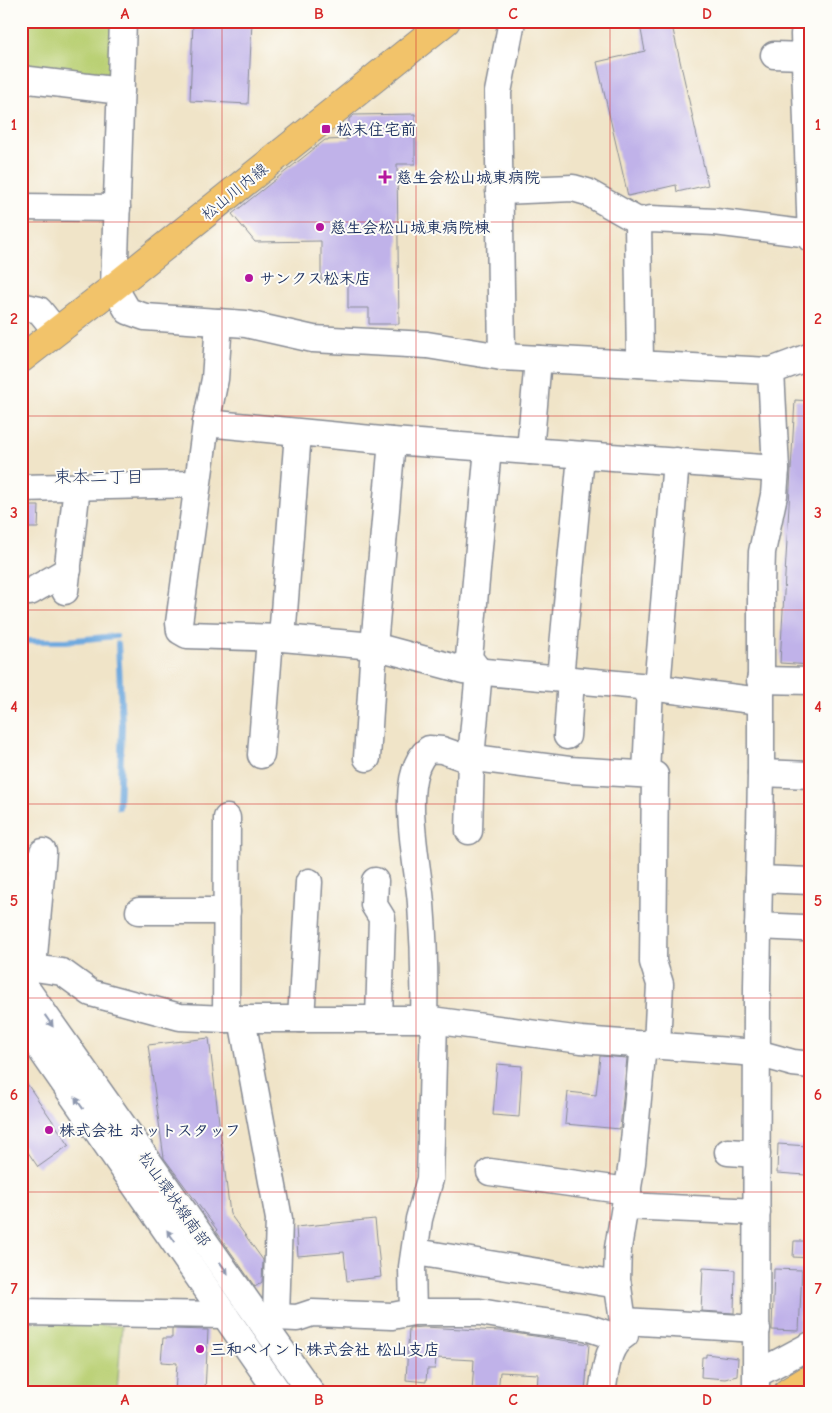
<svg xmlns="http://www.w3.org/2000/svg" width="832" height="1413" font-family="'Comic Neue','Klee One',sans-serif">
  <style>
    .green { fill: #bad075; stroke: #6a806a }
    .lines { fill: none; stroke-linecap: round; stroke-linejoin: round }
    .stream { stroke: #6da8de; stroke-width: 6 }
    .building { fill: #c0b2e9 }
    .minor-casing { stroke: #868a93; stroke-width: 29 }
    .major-casing { stroke: #868a93; stroke-width: 30 }
    .highway-casing { stroke: #868a93; stroke-width: 30 }
    .minor { stroke: #fff; stroke-width: 26 }
    .major { stroke: #f2c36a; stroke-width: 28 }
    .highway { stroke: #f2c36a; stroke-width: 28 }
    .oneway { fill: #8d97ae }
    .grid { fill: none; stroke: #d62828; stroke-width: 1; stroke-opacity: 0.55 }
    .poi-dot { fill: #b5179e; stroke: #fdfcf7; stroke-width: 2 }
    .labels { text-anchor: middle; stroke-width: 4; stroke-linejoin: round; paint-order: stroke }
    .poi-label { font-size: 16px; font-weight: bold; fill: #1b2f5e; stroke: #fdfcf7; text-anchor: start }
    .street-label { font-size: 16px; fill: #1b2f5e; stroke: #fdfcf7 }
    .neighbourhood-label { font-size: 18px; fill: #1b2f5e; stroke: #fdfcf7 }
    .neatline { fill: none; stroke: #d62828; stroke-width: 2 }
    .grid-label { font-size: 16px; text-anchor: middle; font-weight: bold; fill: #d62828 }
  </style>
  <rect width="100%" height="100%" fill="#fdfcf7"/>
  <filter id="ink" filterUnits="userSpaceOnUse"><feTurbulence type="fractalNoise" baseFrequency=".02" numOctaves="2"/><feDisplacementMap in="SourceGraphic" scale="10" xChannelSelector="R" yChannelSelector="G"/><feConvolveMatrix kernelMatrix="1 2 1 2 8 2 1 2 1" color-interpolation-filters="sRGB"/></filter>
  <filter id="wash" filterUnits="userSpaceOnUse"><feTurbulence type="fractalNoise" baseFrequency=".0096" numOctaves="4" result="noise"/><feDisplacementMap in="SourceGraphic" scale="20" xChannelSelector="R" yChannelSelector="G"/><feGaussianBlur stdDeviation="1.12" result="paint"/><feColorMatrix in="noise" values="0 0 0 0 0 0 0 0 0 0 0 0 0 0 0 0 0 1.4 0 .05"/><feComposite in="paint" operator="in"/></filter>
  <g filter="url(#wash)">
    <rect width="100%" height="100%" fill="#f0e4c8"/>
    <g class="green">
      <path d="M 21,21 L 116,21 L 114,83 L 21,74 Z"/>
      <path d="M 21,1322 L 122,1326 L 117,1392 L 21,1392 Z"/>
    </g>
    <g class="lines">
      <g class="stream">
        <path d="M 21,641 L 66,641 L 116,636"/>
        <path d="M 118,644 L 122,725 L 119,807"/>
      </g>
    </g>
    <g id="blocks">
      <g class="building">
        <path d="M 193,21 L 252,21 L 248,104 L 190,101 Z"/>
        <path d="M 657,21 L 671,21 L 708,185 L 677,192 L 676,185 L 628,196 L 597,62 L 645,51 L 640,25 Z"/>
        <path d="M 415,114 L 415,164 L 397,164 L 399,324 L 369,324 L 369,308 L 348,308 L 348,279 L 321,280 L 321,241 L 255,242 L 232,214 L 325,140 L 349,139 L 349,119 L 354,115 Z"/>
        <path d="M 795,400 L 811,401 L 811,665 L 780,663 Z"/>
        <path d="M 21,506 L 39,506 L 38,528 L 21,528 Z"/>
        <path d="M 209,1038 L 230,1214 L 263,1260 L 262,1282 L 255,1287 L 216,1231 L 217,1230 L 164,1158 L 148,1045 Z"/>
        <path d="M 600,1056 L 627,1058 L 620,1129 L 565,1124 L 568,1092 L 596,1095 Z"/>
        <path d="M 497,1064 L 522,1066 L 519,1117 L 493,1115 Z"/>
        <path d="M 21,1075 L 69,1145 L 38,1167 L 21,1142 Z"/>
        <path d="M 778,1144 L 808,1146 L 806,1175 L 777,1173 Z"/>
        <path d="M 375,1219 L 381,1277 L 347,1281 L 344,1252 L 298,1256 L 296,1227 Z"/>
        <path d="M 794,1241 L 811,1241 L 811,1258 L 793,1257 Z"/>
        <path d="M 703,1268 L 735,1270 L 734,1313 L 701,1311 Z"/>
        <path d="M 774,1269 L 802,1270 L 799,1331 L 772,1330 Z"/>
        <path d="M 424,1327 L 500,1331 L 589,1344 L 585,1392 L 537,1392 L 538,1374 L 500,1372 L 498,1392 L 472,1392 L 474,1360 L 436,1358 L 435,1369 L 427,1369 L 426,1382 L 406,1380 L 409,1328 Z"/>
        <path d="M 172,1329 L 208,1330 L 205,1392 L 175,1392 L 177,1363 L 161,1362 L 163,1338 L 172,1338 Z"/>
        <path d="M 706,1354 L 738,1358 L 737,1376 L 725,1379 L 701,1377 L 702,1357 L 706,1357 Z"/>
      </g>
    </g>
  </g>
  <g filter="url(#ink)">
    <use href="#blocks" fill-opacity="0" stroke="#868a93" stroke-width="1"/>
    <g class="lines">
      <g class="minor-casing">
        <g id="minor">
          <path d="M 123,21 L 114,287 L 128,311 L 145,317 L 246,324 L 313,339 L 427,345 L 502,357 L 771,371 L 776,469 L 774,495 L 762,552 L 761,584 L 761,773 L 757,987 L 756,1392"/>
          <path d="M 804,34 L 811,239"/>
          <path d="M 774,55 L 804,56"/>
          <path d="M 21,79 L 121,91"/>
          <path d="M 499,191 L 573,188 L 587,192 L 638,221 L 651,219 L 715,222 L 810,234"/>
          <path d="M 21,207 L 117,208"/>
          <path d="M 638,221 L 640,364"/>
          <path d="M 21,306 L 39,310 L 56,331"/>
          <path d="M 219,322 L 215,379 L 206,423 L 392,441 L 776,469"/>
          <path d="M 502,357 L 498,92 L 512,21"/>
          <path d="M 771,371 L 811,356"/>
          <path d="M 206,423 L 179,623 L 180,631 L 187,635 L 282,638 L 374,646 L 463,670 L 650,687 L 760,701"/>
          <path d="M 530,451 L 538,359"/>
          <path d="M 21,488 L 197,484"/>
          <path d="M 65,591 L 77,487"/>
          <path d="M 21,592 L 30,592 L 68,570"/>
          <path d="M 282,638 L 298,433"/>
          <path d="M 560,678 L 581,456"/>
          <path d="M 760,680 L 811,681"/>
          <path d="M 657,688 L 676,461"/>
          <path d="M 567,736 L 571,680"/>
          <path d="M 261,755 L 270,638"/>
          <path d="M 367,758 L 374,646 L 392,441"/>
          <path d="M 761,773 L 811,775"/>
          <path d="M 646,774 L 650,687"/>
          <path d="M 469,831 L 471,758 L 479,671 L 469,658 L 488,448"/>
          <path d="M 759,879 L 811,881"/>
          <path d="M 375,881 L 374,905 L 382,918 L 379,1019"/>
          <path d="M 139,911 L 227,911"/>
          <path d="M 758,926 L 802,928"/>
          <path d="M 21,966 L 62,972 L 91,993 L 180,1017 L 226,1019 L 424,1019 L 581,1040 L 757,1053 L 793,1063 L 811,1065"/>
          <path d="M 33,968 L 43,852"/>
          <path d="M 21,981 L 311,1392"/>
          <path d="M 226,1019 L 227,818"/>
          <path d="M 242,1019 L 279,1219 L 276,1317"/>
          <path d="M 301,1019 L 309,882"/>
          <path d="M 424,1019 C 425,980 424,942 421,904 C 419,866 395,775 429,749 L 442,750 L 459,756 L 569,770 L 655,775 L 653,962 L 660,984 L 657,1045"/>
          <path d="M 21,1021 L 278,1392"/>
          <path d="M 728,1152 L 757,1154"/>
          <path d="M 490,1172 L 628,1191"/>
          <path d="M 626,1206 L 757,1212"/>
          <path d="M 416,1252 L 618,1285"/>
          <path d="M 21,1312 L 225,1315"/>
          <path d="M 413,1312 L 480,1312 L 527,1320 L 586,1327 L 607,1334 L 616,1340"/>
          <path d="M 624,1321 L 757,1329"/>
          <path d="M 264,1325 L 276,1317 L 297,1318 L 312,1313 L 392,1316 L 413,1312 L 412,1267 L 419,1219 L 430,1179 L 434,1020"/>
          <path d="M 757,1374 L 811,1345"/>
          <path d="M 602,1392 C 606,1372 606,1346 625,1335 L 617,1280 L 618,1248 L 632,1163 L 643,1044"/>
        </g>
      </g>
      <g class="major-casing">
        <path id="major" d="M 21,359 L 114,287 L 446,21"/>
      </g>
      <g class="highway-casing">
        <path id="highway" d="M 788,1392 L 811,1378"/>
      </g>
      <use href="#minor" class="minor"/>
      <use href="#major" class="major"/>
      <use href="#highway" class="highway"/>
    </g>
    <defs><path id="oneway-solid" d="M-6-.8H1V-3.2L6.5 0L1 3.2V.8H-6Z" transform="scale(1.25)"/></defs>
    <g class="oneway">
      <use href="#oneway-solid" transform="translate(49 1021) rotate(55)"/>
      <use href="#oneway-solid" transform="translate(79 1103) rotate(-125)"/>
      <use href="#oneway-solid" transform="translate(171 1236) rotate(-125)"/>
      <use href="#oneway-solid" transform="translate(224 1268) rotate(55)"/>
    </g>
  </g>
  <path class="grid" d="M 222,21 L 222,1392M 416,21 L 416,1392M 610,21 L 610,1392M 21,222 L 811,222M 21,416 L 811,416M 21,610 L 811,610M 21,804 L 811,804M 21,998 L 811,998M 21,1192 L 811,1192"/>
  <g class="poi-dot">
    <rect x="321" y="124" width="10" height="10" rx="2.5"/>
    <path d="M382.5 169.5h5v5h5v5h-5v5h-5v-5h-5v-5h5z"/>
    <circle cx="320" cy="227" r="5"/>
    <circle cx="249" cy="278" r="5"/>
    <circle cx="49" cy="1130" r="5"/>
    <circle cx="200" cy="1349" r="5"/>
  </g>
  <g class="labels">
    <g class="poi-label">
      <text x="336" y="135">松末住宅前</text>
      <text x="396" y="183">慈生会松山城東病院</text>
      <text x="330" y="233">慈生会松山城東病院棟</text>
      <text x="259" y="284">サンクス松末店</text>
      <text x="59" y="1136">株式会社 ホットスタッフ</text>
      <text x="210" y="1355">三和ペイント株式会社 松山支店</text>
    </g>
    <g class="street-label">
      <text transform="translate(234 191) rotate(-39)" y="6">松山川内線</text>
      <text transform="translate(175 1199) rotate(55)" y="6">松山環状線南部</text>
    </g>
    <g class="neighbourhood-label">
      <text x="99" y="483">束本二丁目</text>
    </g>
  </g>
  <rect width="832" height="1413" fill="none" stroke="#fdfcf7" stroke-width="55"/>
  <rect x="28" y="28" width="776" height="1358" class="neatline"/>
  <g class="grid-label">
    <text x="125" y="19">A</text>
    <text x="319" y="19">B</text>
    <text x="513" y="19">C</text>
    <text x="707" y="19">D</text>
    <text x="14" y="130">1</text>
    <text x="818" y="130">1</text>
    <text x="14" y="324">2</text>
    <text x="818" y="324">2</text>
    <text x="14" y="518">3</text>
    <text x="818" y="518">3</text>
    <text x="14" y="712">4</text>
    <text x="818" y="712">4</text>
    <text x="14" y="906">5</text>
    <text x="818" y="906">5</text>
    <text x="14" y="1100">6</text>
    <text x="818" y="1100">6</text>
    <text x="14" y="1294">7</text>
    <text x="818" y="1294">7</text>
    <text x="125" y="1405">A</text>
    <text x="319" y="1405">B</text>
    <text x="513" y="1405">C</text>
    <text x="707" y="1405">D</text>
  </g>
</svg>
